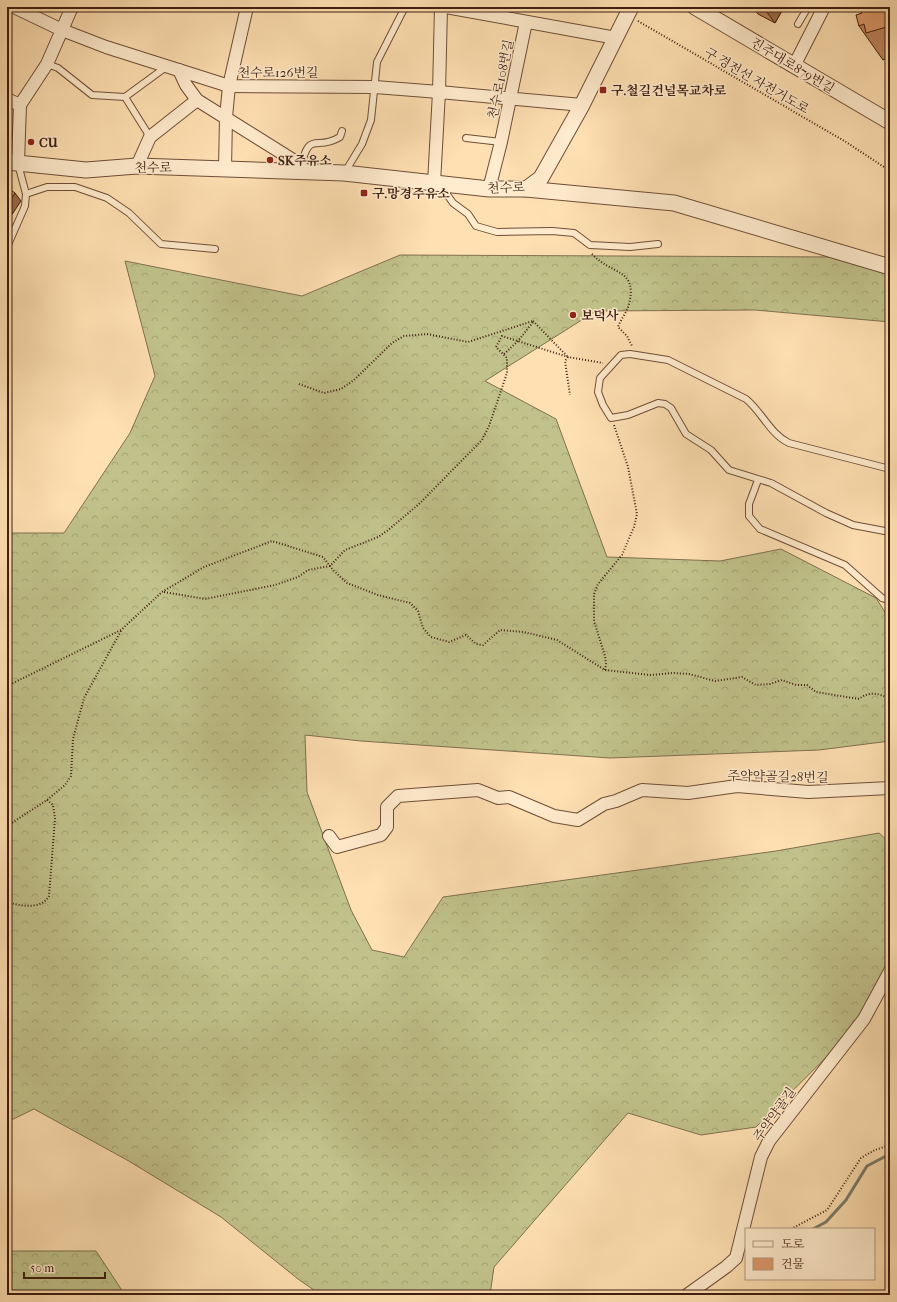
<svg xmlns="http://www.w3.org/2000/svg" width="897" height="1302" font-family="'IM FELL French Canon','Noto Serif KR',serif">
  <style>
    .forest { fill: url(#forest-crowns); stroke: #80704e }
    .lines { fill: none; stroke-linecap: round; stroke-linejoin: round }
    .stream { stroke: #797d6d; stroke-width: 3 }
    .service-casing { stroke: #6f4e38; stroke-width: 8 }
    .minor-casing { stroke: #6f4e38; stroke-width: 14 }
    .tertiary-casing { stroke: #6f4e38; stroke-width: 17 }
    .path { stroke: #3f1e10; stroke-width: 2; stroke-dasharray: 1 2; stroke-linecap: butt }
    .service { stroke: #ffebcd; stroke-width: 6 }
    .minor { stroke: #ffebcd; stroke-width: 12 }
    .tertiary { stroke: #ffebcd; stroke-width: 15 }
    .wall { fill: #bf845c; stroke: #3f1e10 }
    .shaded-wall { fill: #9b6c4b; stroke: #3f1e10 }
    .building { fill: #de9a6b; stroke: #3f1e10 }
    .poi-dot { fill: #8f2418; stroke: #ffebcd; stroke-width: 1.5 }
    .labels { text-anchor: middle; stroke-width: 3; stroke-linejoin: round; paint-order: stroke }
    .street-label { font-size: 13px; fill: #3f1e10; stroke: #ffebcd }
    .poi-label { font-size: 13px; font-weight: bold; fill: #3f1e10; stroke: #ffebcd; text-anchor: start }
  </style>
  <defs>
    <pattern id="forest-crowns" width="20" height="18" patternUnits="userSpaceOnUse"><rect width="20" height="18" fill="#c1c28b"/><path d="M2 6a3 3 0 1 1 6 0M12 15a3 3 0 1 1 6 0" fill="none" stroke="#a7a677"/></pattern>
  </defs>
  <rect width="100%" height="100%" fill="#ffe0b2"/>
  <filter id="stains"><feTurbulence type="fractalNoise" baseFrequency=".005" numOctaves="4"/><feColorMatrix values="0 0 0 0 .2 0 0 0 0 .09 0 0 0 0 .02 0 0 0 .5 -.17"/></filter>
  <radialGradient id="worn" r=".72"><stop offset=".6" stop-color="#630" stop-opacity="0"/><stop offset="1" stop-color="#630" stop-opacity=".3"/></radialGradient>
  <g class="forest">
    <path d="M 400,255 L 841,257 L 890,273 L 890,322 L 755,310 L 596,311 L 485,381 L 556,419 L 607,557 L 720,561 L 781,549 L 876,598 L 890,620 L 890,741 L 819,750 L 610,758 L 361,741 L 305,735 L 307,792 L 351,910 L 372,950 L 404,957 L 443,897 L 776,851 L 879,833 L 890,843 L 890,981 L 878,1006 L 756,1127 L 701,1135 L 628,1113 L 494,1267 L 490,1295 L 321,1295 L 298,1279 L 221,1217 L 127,1160 L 34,1109 L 7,1122 L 7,533 L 64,533 L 130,433 L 155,376 L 125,261 L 302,296 Z"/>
    <path d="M 7,1251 L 96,1251 L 125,1295 L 7,1295 Z"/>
  </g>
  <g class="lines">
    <path class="stream" d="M 813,1229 L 826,1222 L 846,1200 L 867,1166 L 890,1154"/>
    <g class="service-casing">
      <g id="service">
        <path d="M 798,24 L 808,7"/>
        <path d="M 47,64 L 58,68 L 92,95 L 125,97"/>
        <path d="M 150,137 L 125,97 L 166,67"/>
        <path d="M 466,138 L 501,142"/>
        <path d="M 301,166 C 310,129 316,152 340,137 L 342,131"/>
        <path d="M 345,172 L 362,144 L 371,120 L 377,62 L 405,7"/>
        <path d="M 441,186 L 453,203 L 468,214 L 476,226 L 497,232 L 552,231 L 574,233 L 590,245 L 630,247 L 658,244"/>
        <path d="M 26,194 L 47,187 L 75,187 L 107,198 L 129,213 L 161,244 L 215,249"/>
        <path d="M 7,247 L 25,206 L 26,194 L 18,164"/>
        <path d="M 890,469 L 789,443 C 770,434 762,412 746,399 L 668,360 L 630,354 L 621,355 L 600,378 L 598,392 L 603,405 L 611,418 L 628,415 L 658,403 L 665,404 L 671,408 L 686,434 L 711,450 L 729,470 L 771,483 L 826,513 L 853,525 L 890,532"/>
        <path d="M 758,480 L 749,504 L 749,516 L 760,529 L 845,565 L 882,598 L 890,600"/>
      </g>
    </g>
    <g class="minor-casing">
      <g id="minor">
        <path d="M 14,7 L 62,30 L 106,47 L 229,86 L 375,87 L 439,92 L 441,7"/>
        <path d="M 446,7 L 616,38"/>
        <path d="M 794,66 L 824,7"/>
        <path d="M 179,70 L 186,85 L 197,100 L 301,165"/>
        <path d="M 7,99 L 20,105"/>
        <path d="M 18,162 L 20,105 L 47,64 L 72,7"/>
        <path d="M 137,166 L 150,137 L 197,100"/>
        <path d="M 225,169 L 226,117 L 229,86 L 247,7"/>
        <path d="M 434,183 L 439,92 L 582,105"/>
        <path d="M 489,189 L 501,142 L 526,22"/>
        <path d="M 329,836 L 337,847 L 381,835 L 387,827 L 387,807 L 398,796 L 478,790 L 498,798 L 509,797 L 554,816 L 578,820 L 604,804 L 616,801 L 642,790 L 688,793 L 737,786 L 808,792 L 890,788"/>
        <path d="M 687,1295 L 726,1267 L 736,1258 L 761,1157 L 769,1141 L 864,1019 L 890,971"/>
      </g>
    </g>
    <g class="tertiary-casing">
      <g id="tertiary">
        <path d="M 695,7 L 890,122"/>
        <path d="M 7,162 L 86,170 L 137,166 L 344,173 L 489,189 L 526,189 L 541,178 L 582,105 L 631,7"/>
        <path d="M 526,189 L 674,203 L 890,267"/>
      </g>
    </g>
    <g class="path">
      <path d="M 638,21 L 846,142 L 890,171"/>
      <path d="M 592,254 C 611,275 638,268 629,304 C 627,312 621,319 618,327 L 627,336 L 632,346"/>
      <path d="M 533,321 L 567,356"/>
      <path d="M 504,354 L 518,341 L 533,322"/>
      <path d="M 568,357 L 565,361 L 570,395"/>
      <path d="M 299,384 L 324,393 L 341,389 L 354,380 L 392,343 L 404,336 L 427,334 L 468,342 L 533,321"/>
      <path d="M 164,592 L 205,599 L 275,585 L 298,577 L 308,570 L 330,566 L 345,550 L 378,537 L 387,531 L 419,504 L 482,440 L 489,426 L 507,373 L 507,358 L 496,347 L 502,336 L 568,357 L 603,363"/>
      <path d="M 605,670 L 606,664 L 605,656 L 594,621 L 594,594 L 598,584 L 622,555 L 634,527 L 637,514 L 628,467 L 614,425"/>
      <path d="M 7,686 L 121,630 L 162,592 L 204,567 L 272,541 L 323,557 L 333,570 L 347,583 L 378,595 L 410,603 L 418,611 L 423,628 L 431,637 L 449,642 L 466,635 L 476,644 L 483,645 L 500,630 L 524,632 L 557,640 L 605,670 L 650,675 L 673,673 L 689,674 L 715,681 L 742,677 L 756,685 L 770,684 L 782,680 L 796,685 L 807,685 L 816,692 L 859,699 C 869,691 879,693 890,699"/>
      <path d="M 7,826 L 47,800 L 65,785 L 71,776 L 73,739 L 84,698 L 121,631"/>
      <path d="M 7,902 C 19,906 42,910 49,896 L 55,818 L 53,805 L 47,800"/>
      <path d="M 791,1229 L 827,1210 L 861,1158 L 875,1150 L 890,1145"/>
    </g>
    <use href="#service" class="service"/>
    <use href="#minor" class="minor"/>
    <use href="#tertiary" class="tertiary"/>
  </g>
  <g class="wall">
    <path d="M 753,7 L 784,7 L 775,23 L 758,14 Z"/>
    <path d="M 890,7 L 890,67 L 885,59 L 883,60 L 859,26 L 862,13 Z"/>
  </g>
  <g class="shaded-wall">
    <path d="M 763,7 L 784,7 L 775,23 Z"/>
    <path d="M 15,193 L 21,201 L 7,222 L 7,205 Z"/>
  </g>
  <g class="building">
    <path d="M 866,7 L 890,7 L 890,26 L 866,33 L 864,24 L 859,26 L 856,15 L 862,13 L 860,9 Z"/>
    <path d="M 7,187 L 15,193 L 7,205 Z"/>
  </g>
  <g class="poi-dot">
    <rect x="599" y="86" width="8" height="8" rx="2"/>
    <circle cx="31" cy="142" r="4"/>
    <circle cx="270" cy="160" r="4"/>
    <rect x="360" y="189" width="8" height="8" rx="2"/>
    <circle cx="573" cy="315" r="4"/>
  </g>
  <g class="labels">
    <g class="street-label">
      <text transform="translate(793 65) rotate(31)" y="5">진주대로879번길</text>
      <text x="278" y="77">천수로126번길</text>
      <text transform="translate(500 79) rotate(-78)" y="5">천수로108번길</text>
      <text transform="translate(757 80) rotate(30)" y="5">구 경전선 자전거도로</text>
      <text x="153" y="172">천수로</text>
      <text transform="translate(506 187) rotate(-2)" y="5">천수로</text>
      <text transform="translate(778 776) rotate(1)" y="5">주약약골길28번길</text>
      <text transform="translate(774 1114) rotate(-55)" y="5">주약약골길</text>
    </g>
    <g class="poi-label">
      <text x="611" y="95">구.철길건널목교차로</text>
      <text x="39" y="147">CU</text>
      <text x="278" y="165">SK주유소</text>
      <text x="372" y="198">구.망경주유소</text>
      <text x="581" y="320">보덕사</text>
    </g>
  </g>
  <rect width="897" height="1302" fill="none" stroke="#ffe0b2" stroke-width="24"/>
  <rect x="8" y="8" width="881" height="1286" fill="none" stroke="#3f1e10" stroke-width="2"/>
  <rect x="12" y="12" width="873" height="1278" fill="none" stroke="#3f1e10"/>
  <rect x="745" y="1228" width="130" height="52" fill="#ffebcd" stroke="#b29981"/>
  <rect x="753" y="1241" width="20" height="6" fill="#ffebcd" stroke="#b29981"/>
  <text x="781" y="1248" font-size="12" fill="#3f1e10">도로</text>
  <rect x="753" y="1258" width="20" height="12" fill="#de9a6b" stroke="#b29981"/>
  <text x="781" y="1268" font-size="12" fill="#3f1e10">건물</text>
  <path d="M24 1272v6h81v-6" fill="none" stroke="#3f1e10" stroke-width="2"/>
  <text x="30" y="1272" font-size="12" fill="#3f1e10" stroke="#ffebcd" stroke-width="3" paint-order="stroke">50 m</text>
  <rect width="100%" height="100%" filter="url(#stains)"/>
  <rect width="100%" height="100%" fill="url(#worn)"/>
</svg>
